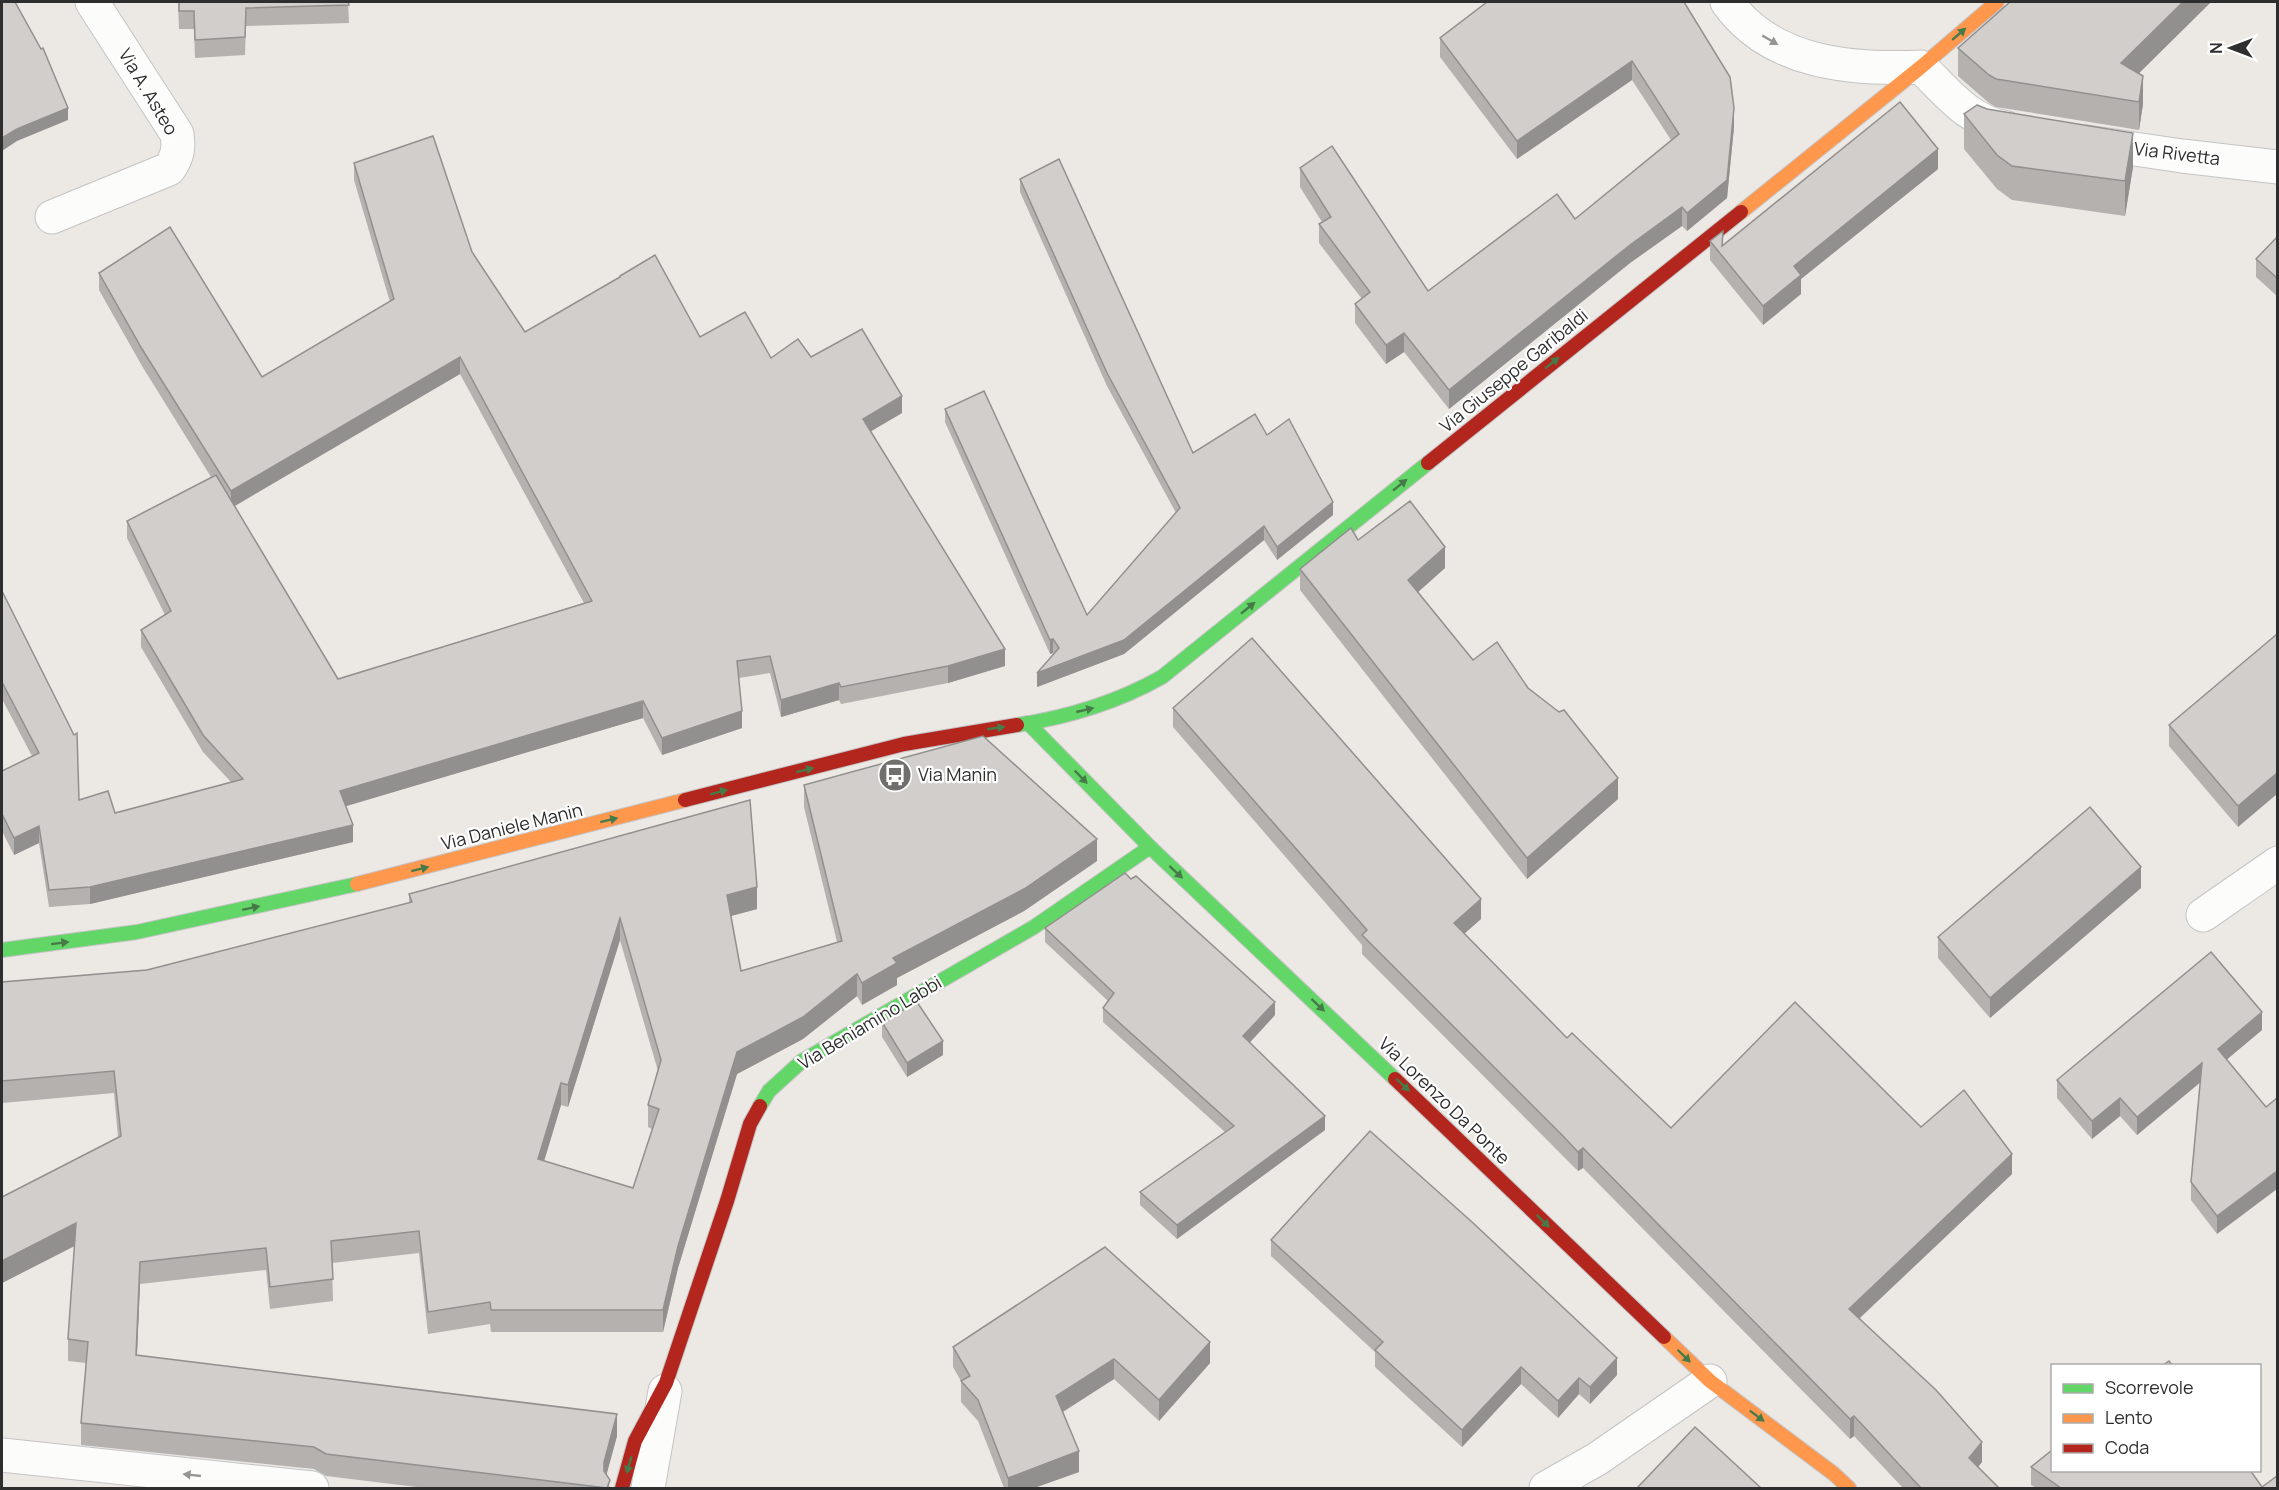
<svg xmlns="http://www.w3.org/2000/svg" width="2279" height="1490" font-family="Manrope,sans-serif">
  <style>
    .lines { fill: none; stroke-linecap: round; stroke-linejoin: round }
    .street-casing { stroke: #c5c4c5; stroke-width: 35 }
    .fast-casing { stroke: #c5c4c5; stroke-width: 16 }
    .slow-casing { stroke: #c5c4c5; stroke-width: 16 }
    .jam-casing { stroke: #c5c4c5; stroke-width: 16 }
    .street { stroke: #fcfcfb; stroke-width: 33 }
    .fast { stroke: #63d668; stroke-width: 14 }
    .slow { stroke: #ff974d; stroke-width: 14 }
    .jam { stroke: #b3261e; stroke-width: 14 }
    .wall { fill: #b4b1af; fill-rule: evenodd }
    .shaded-wall { fill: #92908e }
    .building { fill: #d1cecb; stroke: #92908e; stroke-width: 1.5; fill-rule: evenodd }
    .oneway { fill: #467a48 }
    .oneway2 { fill: #959594 }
    .labels { text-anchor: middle; stroke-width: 4.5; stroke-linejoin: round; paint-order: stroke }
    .street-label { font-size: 18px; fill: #2e2e2e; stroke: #fff }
    .poi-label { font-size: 18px; fill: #2e2e2e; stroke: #fff; text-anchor: start }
  </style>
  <rect width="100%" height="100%" fill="#ece8e4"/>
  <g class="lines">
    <g class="street-casing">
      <g id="street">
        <path d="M 1727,2 C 1771,64 1852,70 1921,67 C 1948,93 1968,121 2007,128"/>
        <path d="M 2087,142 L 2182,156 L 2278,167"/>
        <path d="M 52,217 L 169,169 C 178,156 179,148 177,134 L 92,2"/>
        <path d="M 2203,915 L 2278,863"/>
        <path d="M 2,1455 L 312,1488"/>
        <path d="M 648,1488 L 665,1391"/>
        <path d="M 1546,1488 L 1597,1459 L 1710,1381"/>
      </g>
    </g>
    <g class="fast-casing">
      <g id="fast">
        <path d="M 1028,723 L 1150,847 L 1395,1079"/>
        <path d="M 1017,725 C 1069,717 1116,703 1162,677 L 1428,463"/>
        <path d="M 2,950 L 137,932 L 357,884"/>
        <path d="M 760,1106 L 769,1091 L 802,1061 L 1034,927 L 1150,847"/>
      </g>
    </g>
    <g class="slow-casing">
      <g id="slow">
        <path d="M 1741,212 L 1921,67 L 1997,2"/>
        <path d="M 357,884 L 685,800"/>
        <path d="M 1664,1337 L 1710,1381 L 1834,1474 L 1849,1488"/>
      </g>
    </g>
    <g class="jam-casing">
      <g id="jam">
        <path d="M 1428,463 L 1741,212"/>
        <path d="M 685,800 L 904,744 L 1017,725"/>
        <path d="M 1395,1079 L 1664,1337"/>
        <path d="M 622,1488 L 635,1441 L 666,1383 L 727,1201 L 750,1124 L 760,1106"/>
      </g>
    </g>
    <use href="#street" class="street"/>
    <use href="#fast" class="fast"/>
    <use href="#slow" class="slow"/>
    <use href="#jam" class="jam"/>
  </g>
  <g class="wall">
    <path d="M 178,2 L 348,2 L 349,23 L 246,26 L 245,55 L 195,58 L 194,29 L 179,29 Z"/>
    <path d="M 1684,2 L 1734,127 L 1727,198 L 1687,231 L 1682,226 L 1630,263 L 1449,409 L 1404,352 L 1386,364 L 1355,323 L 1355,304 L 1362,299 L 1319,243 L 1319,224 L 1322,222 L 1300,187 L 1300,168 L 1428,291 L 1575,219 L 1671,140 L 1632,80 L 1517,159 L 1440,57 L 1440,38 Z"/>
    <path d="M 2010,2 L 2211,2 L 2139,73 L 2143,104 L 2139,130 L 1996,107 L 1989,103 L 1958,76 L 1958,48 Z"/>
    <path d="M 1964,114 L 2133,167 L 2125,216 L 2012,200 L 1997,189 L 1964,149 Z"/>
    <path d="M 354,163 L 472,252 L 525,332 L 620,277 L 620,276 L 700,337 L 771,358 L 811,357 L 902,413 L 871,431 L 1005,666 L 948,683 L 841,704 L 839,700 L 781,717 L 770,673 L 739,678 L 742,728 L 662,755 L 643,718 L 345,806 L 353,842 L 90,904 L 49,907 L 39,843 L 14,855 L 2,831 L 2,771 L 32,756 L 2,699 L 2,591 L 79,800 L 115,813 L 231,782 L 203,752 L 141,647 L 141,630 L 165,615 L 127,538 L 127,521 L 211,477 L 142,366 L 99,290 L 99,273 L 262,377 L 390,302 L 354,180 ZM 460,374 L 584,603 L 338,679 L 235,506 Z"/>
    <path d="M 1938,169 L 1801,279 L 1801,294 L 1763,325 L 1710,260 L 1710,241 L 1723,245 Z"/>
    <path d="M 1020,179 L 1193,453 L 1267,435 L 1333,515 L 1277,560 L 1264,540 L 1124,654 L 1037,687 L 1053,654 L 1053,653 L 1050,654 L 945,422 L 945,409 L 1087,615 L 1176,513 L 1107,386 L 1020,192 Z"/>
    <path d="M 2277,237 L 2277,296 L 2256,277 L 2256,259 Z"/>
    <path d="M 1358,540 L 1445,568 L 1418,592 L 1473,660 L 1528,688 L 1618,799 L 1527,879 L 1300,590 L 1300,569 Z"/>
    <path d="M 2277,634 L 2238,827 L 2169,746 L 2169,725 Z"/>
    <path d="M 1173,708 L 1481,919 L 1464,933 L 1567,1038 L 1671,1128 L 1921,1127 L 2012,1174 L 1860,1318 L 1982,1462 L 1978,1467 L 1999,1488 L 1903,1488 L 1854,1436 L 1850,1439 L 1583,1168 L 1578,1171 L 1563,1156 L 1362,954 L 1362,945 L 1173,727 Z"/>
    <path d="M 804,785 L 1097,861 L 1024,911 L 897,978 L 897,985 L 862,1005 L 857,996 L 803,1039 L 737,1074 L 678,1268 L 663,1332 L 491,1332 L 490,1324 L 428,1334 L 419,1253 L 332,1263 L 333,1301 L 270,1309 L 266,1270 L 140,1284 L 137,1355 L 617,1436 L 606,1475 L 610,1488 L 425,1488 L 326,1476 L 314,1469 L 81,1445 L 81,1423 L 86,1363 L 68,1361 L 68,1339 L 75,1246 L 2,1283 L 2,1197 L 118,1137 L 114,1093 L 2,1103 L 2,982 L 147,970 L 409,903 L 409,894 L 757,909 L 731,916 L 741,971 L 837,942 L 804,807 ZM 620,940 L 658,1071 L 648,1105 L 648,1127 L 652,1129 L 633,1188 L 544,1161 L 561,1105 L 568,1107 Z"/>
    <path d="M 2141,888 L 1990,1018 L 1938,958 L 1938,937 Z"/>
    <path d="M 1045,928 L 1275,1015 L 1250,1042 L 1325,1130 L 1177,1239 L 1140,1205 L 1140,1192 L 1225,1132 L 1103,1022 L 1103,1008 L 1108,1001 L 1045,942 Z"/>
    <path d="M 882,1022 L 943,1055 L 907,1077 L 882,1037 Z"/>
    <path d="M 2262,1030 L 2227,1059 L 2217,1234 L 2191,1200 L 2191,1182 L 2200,1082 L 2137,1135 L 2120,1116 L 2092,1139 L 2057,1098 L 2057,1080 Z"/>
    <path d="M 1271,1240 L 1617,1375 L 1590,1404 L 1579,1394 L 1558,1418 L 1521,1384 L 1462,1447 L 1375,1367 L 1375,1352 L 1271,1256 Z"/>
    <path d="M 953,1347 L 1210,1363 L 1159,1421 L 1114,1379 L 1063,1412 L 1079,1472 L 1034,1488 L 1004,1488 L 978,1421 L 961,1402 L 961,1381 L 953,1367 Z"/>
    <path d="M 2031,1467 L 2262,1487 L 2277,1488 L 2036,1488 L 2031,1485 Z"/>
  </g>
  <g class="shaded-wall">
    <path d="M 2183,2 L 2211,2 L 2121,91 L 2121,63 Z"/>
    <path d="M 1632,61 L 1632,80 L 1517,159 L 1517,141 Z"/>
    <path d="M 2143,76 L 2143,104 L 2139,130 L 2139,102 Z"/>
    <path d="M 68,108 L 68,120 L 17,141 L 2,151 L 2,138 L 17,129 Z"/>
    <path d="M 1734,108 L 1734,127 L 1727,198 L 1687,231 L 1687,213 Z"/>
    <path d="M 2133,133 L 2133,167 L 2125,216 L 2125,181 Z"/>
    <path d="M 1938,149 L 1938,169 L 1801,279 L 1801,294 L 1763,325 L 1763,306 L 1794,266 Z"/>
    <path d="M 1682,207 L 1682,226 L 1630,263 L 1449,409 L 1449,390 L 1630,245 Z"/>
    <path d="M 1404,333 L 1404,352 L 1386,364 L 1386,345 Z"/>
    <path d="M 460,357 L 460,374 L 231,508 L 231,491 Z"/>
    <path d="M 902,396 L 902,413 L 863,436 L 863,419 Z"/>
    <path d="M 1333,502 L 1333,515 L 1277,560 L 1277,547 Z"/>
    <path d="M 1264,526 L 1264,540 L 1124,654 L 1037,687 L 1037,673 Z"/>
    <path d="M 1445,547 L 1445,568 L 1408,601 L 1408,580 Z"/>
    <path d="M 1053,639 L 1053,653 L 1050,654 L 1050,640 Z"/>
    <path d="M 1005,649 L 1005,666 L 948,683 L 948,666 Z"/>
    <path d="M 839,683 L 839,700 L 781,717 L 781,700 Z"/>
    <path d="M 643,701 L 643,718 L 340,808 L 340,791 Z"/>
    <path d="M 742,711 L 742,728 L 662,755 L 662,738 Z"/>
    <path d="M 2277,773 L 2277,794 L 2238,827 L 2238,806 Z"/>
    <path d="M 1618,778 L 1618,799 L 1527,879 L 1527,858 Z"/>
    <path d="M 353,825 L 353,842 L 90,904 L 90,887 Z"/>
    <path d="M 39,826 L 39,843 L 14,855 L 14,838 Z"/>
    <path d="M 1097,839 L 1097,861 L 1024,911 L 897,978 L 897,985 L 862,1005 L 862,983 L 893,958 Z"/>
    <path d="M 2141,867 L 2141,888 L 1990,1018 L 1990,998 Z"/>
    <path d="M 757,887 L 757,909 L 727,917 L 727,895 Z"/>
    <path d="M 1481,899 L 1481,919 L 1454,943 L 1454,923 Z"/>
    <path d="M 620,918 L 620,940 L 568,1107 L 568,1085 Z"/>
    <path d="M 857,974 L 857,996 L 803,1039 L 737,1074 L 678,1268 L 663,1332 L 663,1310 L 678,1246 L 737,1052 Z"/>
    <path d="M 1275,1002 L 1275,1015 L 1243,1050 L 1243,1036 Z"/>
    <path d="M 2262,1012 L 2262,1030 L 2218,1067 L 2218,1049 Z"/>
    <path d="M 943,1041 L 943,1055 L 907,1077 L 907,1063 Z"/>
    <path d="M 2202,1063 L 2202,1081 L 2137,1135 L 2137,1117 Z"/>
    <path d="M 561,1083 L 561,1105 L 538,1181 L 538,1159 Z"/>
    <path d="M 2120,1098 L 2120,1116 L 2092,1139 L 2092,1121 Z"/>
    <path d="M 1325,1116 L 1325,1130 L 1177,1239 L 1177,1225 Z"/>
    <path d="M 1583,1148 L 1583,1168 L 1578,1171 L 1578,1152 Z"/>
    <path d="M 2012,1154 L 2012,1174 L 1849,1328 L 1849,1309 Z"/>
    <path d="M 2277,1171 L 2277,1189 L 2217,1234 L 2217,1216 Z"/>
    <path d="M 76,1223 L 76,1245 L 2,1283 L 2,1261 Z"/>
    <path d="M 140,1262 L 140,1284 L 136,1377 L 136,1355 Z"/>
    <path d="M 1210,1342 L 1210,1363 L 1159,1421 L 1159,1400 Z"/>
    <path d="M 1617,1358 L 1617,1375 L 1590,1404 L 1590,1387 Z"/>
    <path d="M 1114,1359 L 1114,1379 L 1056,1416 L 1056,1396 Z"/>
    <path d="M 1521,1367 L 1521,1384 L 1462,1447 L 1462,1430 Z"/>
    <path d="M 1579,1378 L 1579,1394 L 1558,1418 L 1558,1401 Z"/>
    <path d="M 617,1414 L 617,1436 L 604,1484 L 604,1462 Z"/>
    <path d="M 1854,1416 L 1854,1436 L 1850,1439 L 1850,1419 Z"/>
    <path d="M 1982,1442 L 1982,1462 L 1969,1478 L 1969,1458 Z"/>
    <path d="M 1079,1451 L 1079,1472 L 1034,1488 L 1008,1488 L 1008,1478 Z"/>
  </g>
  <g class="building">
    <path d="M 2,2 L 15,2 L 41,49 L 43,48 L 68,108 L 17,129 L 2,138 Z"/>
    <path d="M 179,2 L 348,2 L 349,5 L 246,8 L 245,37 L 195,40 L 194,11 L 179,11 Z"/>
    <path d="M 1487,2 L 1684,2 L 1730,77 L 1734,108 L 1727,180 L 1687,213 L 1682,207 L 1630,245 L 1449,390 L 1404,333 L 1386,345 L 1355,304 L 1370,292 L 1319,224 L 1331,217 L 1300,168 L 1332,146 L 1428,291 L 1557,194 L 1575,219 L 1679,134 L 1632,61 L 1517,141 L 1440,38 Z"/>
    <path d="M 2010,2 L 2183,2 L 2121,63 L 2143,76 L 2139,102 L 1996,79 L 1989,75 L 1958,48 Z"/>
    <path d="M 1900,102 L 1938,149 L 1794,266 L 1801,275 L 1763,306 L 1710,241 L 1723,231 L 1722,246 Z"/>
    <path d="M 1977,105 L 1987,109 L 2133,133 L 2125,181 L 2012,166 L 1997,155 L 1964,114 Z"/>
    <path d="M 433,136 L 472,252 L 525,332 L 620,277 L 620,276 L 655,255 L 700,337 L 745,312 L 771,358 L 798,339 L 811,357 L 862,329 L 902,396 L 863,419 L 1005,649 L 948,666 L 841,687 L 839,683 L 781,700 L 770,656 L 737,661 L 742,711 L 662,738 L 643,701 L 340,791 L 353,825 L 90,887 L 49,890 L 39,826 L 14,838 L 2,814 L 2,771 L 39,753 L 2,682 L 2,591 L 74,735 L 77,733 L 79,800 L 108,791 L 115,813 L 243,779 L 203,735 L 141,630 L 171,611 L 127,521 L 216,475 L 338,679 L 592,601 L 460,357 L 231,491 L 142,349 L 99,273 L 170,227 L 262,377 L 394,299 L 354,163 Z"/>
    <path d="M 1059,159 L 1193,453 L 1255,414 L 1267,435 L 1289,419 L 1333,502 L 1277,547 L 1264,526 L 1124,640 L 1037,673 L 1059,648 L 1053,639 L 1050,640 L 945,409 L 984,391 L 1087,615 L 1180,508 L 1107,373 L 1020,179 Z"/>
    <path d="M 2277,237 L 2277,278 L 2256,259 Z"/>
    <path d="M 1410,501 L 1445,547 L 1408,580 L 1473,660 L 1497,642 L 1528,688 L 1559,712 L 1564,710 L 1618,778 L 1527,858 L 1300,569 L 1351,528 L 1358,540 Z"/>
    <path d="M 2277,634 L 2277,773 L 2238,806 L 2169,725 Z"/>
    <path d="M 1252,638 L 1481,899 L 1454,923 L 1567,1038 L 1572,1033 L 1671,1128 L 1795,1002 L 1921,1127 L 1964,1090 L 2012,1154 L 1849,1309 L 1936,1390 L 1982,1442 L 1969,1458 L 1999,1488 L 1921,1488 L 1854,1416 L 1850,1419 L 1583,1148 L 1578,1152 L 1563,1136 L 1362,935 L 1367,930 L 1173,708 Z"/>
    <path d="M 983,736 L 1097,839 L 1024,889 L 893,958 L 897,963 L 862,983 L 857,974 L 803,1017 L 737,1052 L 678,1246 L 663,1310 L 491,1310 L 490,1302 L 428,1312 L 419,1231 L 331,1241 L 333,1279 L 270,1287 L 266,1248 L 140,1262 L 136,1355 L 617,1414 L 604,1462 L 604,1471 L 610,1480 L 607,1488 L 326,1454 L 314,1447 L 81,1423 L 88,1342 L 68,1339 L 76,1223 L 2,1261 L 2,1197 L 121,1136 L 114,1071 L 2,1081 L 2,982 L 147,970 L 412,902 L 409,894 L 750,800 L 757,887 L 727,895 L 741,971 L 842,941 L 804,785 ZM 620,918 L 661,1060 L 648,1105 L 659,1109 L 633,1188 L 538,1159 L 561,1083 L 568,1085 Z"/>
    <path d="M 2090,807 L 2141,867 L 1990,998 L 1938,937 Z"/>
    <path d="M 1125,873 L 1131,879 L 1136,876 L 1275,1002 L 1243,1036 L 1325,1116 L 1177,1225 L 1140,1192 L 1234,1126 L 1103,1008 L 1114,993 L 1045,928 Z"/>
    <path d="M 2211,952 L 2262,1012 L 2218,1049 L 2266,1107 L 2277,1098 L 2277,1171 L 2217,1216 L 2191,1182 L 2202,1063 L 2137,1117 L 2120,1098 L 2092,1121 L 2057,1080 Z"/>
    <path d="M 917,1002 L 943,1041 L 907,1063 L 882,1022 Z"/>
    <path d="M 1370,1131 L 1472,1222 L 1617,1358 L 1590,1387 L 1579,1378 L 1558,1401 L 1521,1367 L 1462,1430 L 1375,1350 L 1383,1342 L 1271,1240 Z"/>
    <path d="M 1105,1247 L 1210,1342 L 1159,1400 L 1114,1359 L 1056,1396 L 1079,1451 L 1008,1478 L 978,1400 L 961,1381 L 970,1376 L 953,1347 Z"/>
    <path d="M 2169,1361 L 2172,1365 L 2163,1365 Z"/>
    <path d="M 1695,1427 L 1761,1488 L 1637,1488 Z"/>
    <path d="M 2052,1450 L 2052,1470 L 2250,1470 L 2262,1487 L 2277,1476 L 2277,1488 L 2061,1488 L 2031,1467 Z"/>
  </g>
  <defs><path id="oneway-solid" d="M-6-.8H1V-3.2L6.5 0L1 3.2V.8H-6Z" transform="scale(1.5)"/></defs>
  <g class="oneway">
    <use href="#oneway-solid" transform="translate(1959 34) rotate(-41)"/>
    <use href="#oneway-solid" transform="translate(1552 363) rotate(-39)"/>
    <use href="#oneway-solid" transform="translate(1400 485) rotate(-39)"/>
    <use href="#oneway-solid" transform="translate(1248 608) rotate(-39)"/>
    <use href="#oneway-solid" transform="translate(1085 710) rotate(-13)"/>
    <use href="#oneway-solid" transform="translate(996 728) rotate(-8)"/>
    <use href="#oneway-solid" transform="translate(805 770) rotate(-14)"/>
    <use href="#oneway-solid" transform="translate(1081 777) rotate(46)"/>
    <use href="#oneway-solid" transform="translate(719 792) rotate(-15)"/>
    <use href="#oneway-solid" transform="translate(609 820) rotate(-14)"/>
    <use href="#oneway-solid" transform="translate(420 869) rotate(-14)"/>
    <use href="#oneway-solid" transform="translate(1176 872) rotate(43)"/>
    <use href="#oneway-solid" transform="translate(251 908) rotate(-12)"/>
    <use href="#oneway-solid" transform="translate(60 943) rotate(-7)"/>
    <use href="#oneway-solid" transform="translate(1318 1005) rotate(43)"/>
    <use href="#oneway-solid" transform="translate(1403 1085) rotate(44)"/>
    <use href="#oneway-solid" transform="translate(1543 1221) rotate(44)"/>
    <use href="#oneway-solid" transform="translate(1684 1356) rotate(44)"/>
    <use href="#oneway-solid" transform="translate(1757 1416) rotate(37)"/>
    <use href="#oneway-solid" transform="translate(629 1465) rotate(106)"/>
  </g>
  <g class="oneway2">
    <use href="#oneway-solid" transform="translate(1770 40) rotate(30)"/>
    <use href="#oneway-solid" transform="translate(192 1475) rotate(-174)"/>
  </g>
  <defs>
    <g id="bus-disc" transform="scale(1.725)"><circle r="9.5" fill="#706f6e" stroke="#fff"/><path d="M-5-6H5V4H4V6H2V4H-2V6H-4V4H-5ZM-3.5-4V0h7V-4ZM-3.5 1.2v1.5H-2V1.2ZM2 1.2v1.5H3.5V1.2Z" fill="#fff"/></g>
  </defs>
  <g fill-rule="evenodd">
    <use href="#bus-disc" x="895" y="775"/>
  </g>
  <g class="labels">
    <g class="street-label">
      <text transform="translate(148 92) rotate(59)" y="6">Via A. Asteo</text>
      <text transform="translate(2177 154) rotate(7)" y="6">Via Rivetta</text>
      <text transform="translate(1514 371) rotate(-39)" y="6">Via Giuseppe Garibaldi</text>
      <text transform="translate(512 827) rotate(-14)" y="6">Via Daniele Manin</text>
      <text transform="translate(870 1023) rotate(-31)" y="6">Via Beniamino Labbi</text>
      <text transform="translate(1444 1101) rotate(44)" y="6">Via Lorenzo Da Ponte</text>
    </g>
    <g class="poi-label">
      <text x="918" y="781">Via Manin</text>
    </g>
  </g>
  <rect width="2279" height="1490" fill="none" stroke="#2e2e2e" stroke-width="6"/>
  <rect x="2051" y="1364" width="210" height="108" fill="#ffffff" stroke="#ababab" stroke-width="1.5"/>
  <rect x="2063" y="1384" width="30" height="9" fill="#63d668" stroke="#ababab" stroke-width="1.5"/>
  <text x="2105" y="1394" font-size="18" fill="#2e2e2e">Scorrevole</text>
  <rect x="2063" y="1414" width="30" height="9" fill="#ff974d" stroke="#ababab" stroke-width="1.5"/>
  <text x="2105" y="1424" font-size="18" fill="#2e2e2e">Lento</text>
  <rect x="2063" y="1444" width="30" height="9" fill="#b3261e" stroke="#ababab" stroke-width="1.5"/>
  <text x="2105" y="1454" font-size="18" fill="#2e2e2e">Coda</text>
  <g transform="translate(2231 48) rotate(270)" stroke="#ffffff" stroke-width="4.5" paint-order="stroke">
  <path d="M0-4.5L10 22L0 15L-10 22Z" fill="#2e2e2e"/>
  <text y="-9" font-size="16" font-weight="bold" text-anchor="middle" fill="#2e2e2e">N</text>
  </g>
</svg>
